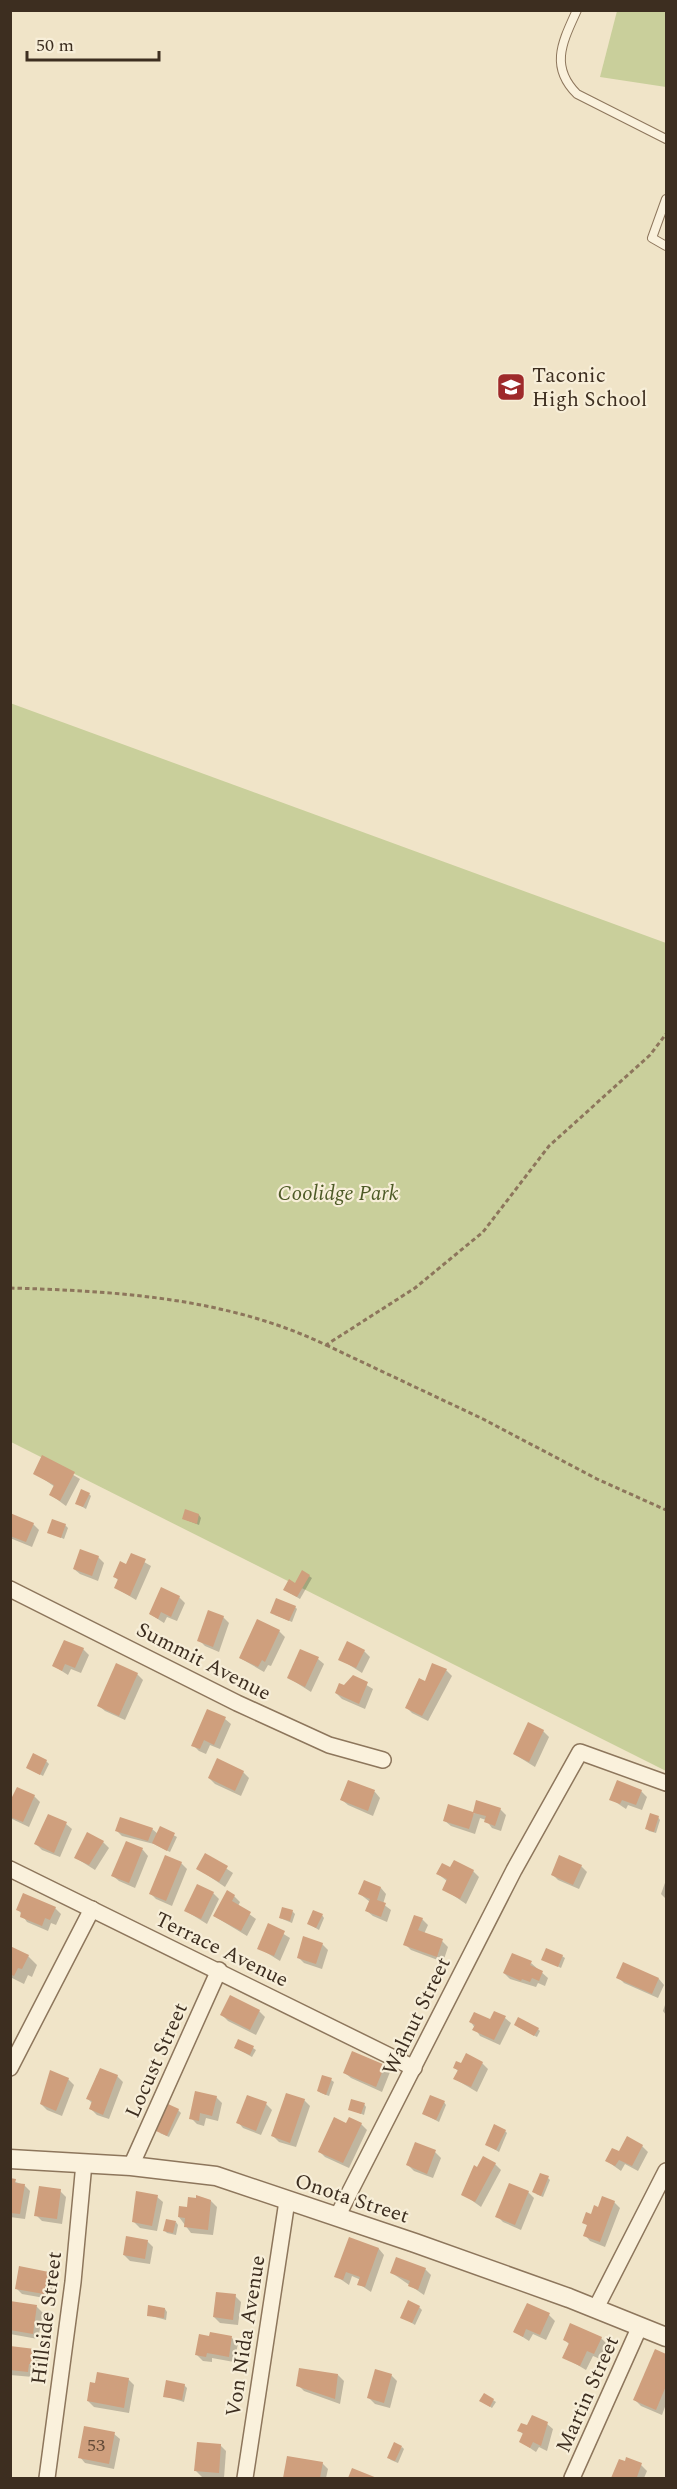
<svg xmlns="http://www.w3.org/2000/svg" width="677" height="2489" font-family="Spectral,serif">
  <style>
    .green { fill: #c9cf9b }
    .shadow { fill: #0003 }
    .building { fill: #cf9f7d }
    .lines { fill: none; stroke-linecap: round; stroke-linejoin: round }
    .service-casing { stroke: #8d765c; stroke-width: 10 }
    .minor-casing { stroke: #8d765c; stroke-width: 18 }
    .tertiary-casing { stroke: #8d765c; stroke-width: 21 }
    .path { stroke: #8d765c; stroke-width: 3; stroke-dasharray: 4.5 3; stroke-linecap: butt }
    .service { stroke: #faf1dc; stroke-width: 8 }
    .minor { stroke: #faf1dc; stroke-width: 15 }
    .tertiary { stroke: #faf1dc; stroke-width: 18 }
    .labels { text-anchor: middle; stroke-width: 4.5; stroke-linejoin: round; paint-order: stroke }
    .number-label { font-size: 18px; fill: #624a37 }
    .poi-label { font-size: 21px; fill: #3d2e20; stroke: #f7eed8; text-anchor: start }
    .park-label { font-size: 21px; font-style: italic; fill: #4d5a26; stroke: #f7eed8 }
    .street-label { font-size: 21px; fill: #3d2e20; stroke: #f7eed8 }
  </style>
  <rect width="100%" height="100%" fill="#f0e4c8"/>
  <g class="green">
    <path d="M 617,11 L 666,11 L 666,87 L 600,77 Z"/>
    <path d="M 10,703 L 666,943 L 666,1771 L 11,1442 Z"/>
  </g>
  <g class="shadow">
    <path d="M 43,1457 L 80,1479 L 66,1506 L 51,1495 L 55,1487 L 35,1473 Z"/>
    <path d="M 89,1494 L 91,1496 L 86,1509 L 76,1503 Z"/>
    <path d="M 10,1515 L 33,1524 L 39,1530 L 32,1547 L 10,1538 Z"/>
    <path d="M 199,1515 L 201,1518 L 199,1525 L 184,1519 Z"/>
    <path d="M 65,1525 L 68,1528 L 64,1539 L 49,1532 Z"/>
    <path d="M 132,1555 L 151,1566 L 136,1600 L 116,1588 L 119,1581 L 115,1577 L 127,1566 Z"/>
    <path d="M 98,1557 L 104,1563 L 98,1581 L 80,1574 L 74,1569 Z"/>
    <path d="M 309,1576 L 312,1578 L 300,1599 L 288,1592 Z"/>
    <path d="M 179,1597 L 185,1603 L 177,1621 L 167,1617 L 164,1623 L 150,1614 Z"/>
    <path d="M 295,1607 L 297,1609 L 292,1622 L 275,1615 Z"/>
    <path d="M 223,1617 L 229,1623 L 219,1652 L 205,1646 L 199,1640 Z"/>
    <path d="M 279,1631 L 285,1637 L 271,1666 L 268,1665 L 264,1672 L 240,1658 Z"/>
    <path d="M 83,1649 L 89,1655 L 81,1673 L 71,1669 L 68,1675 L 54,1666 Z"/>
    <path d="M 364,1651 L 370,1657 L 362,1673 L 340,1659 Z"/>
    <path d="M 318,1659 L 324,1664 L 311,1692 L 289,1678 Z"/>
    <path d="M 446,1670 L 452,1676 L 428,1721 L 412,1713 L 407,1708 L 425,1683 Z"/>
    <path d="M 137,1674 L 143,1680 L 125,1720 L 105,1711 L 99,1706 Z"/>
    <path d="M 353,1677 L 373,1689 L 365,1709 L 342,1699 L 336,1693 Z"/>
    <path d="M 225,1719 L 231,1724 L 220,1749 L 210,1745 L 206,1754 L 199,1751 L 193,1745 Z"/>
    <path d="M 543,1731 L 549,1737 L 535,1767 L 514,1754 Z"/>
    <path d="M 46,1761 L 49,1764 L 43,1776 L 28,1768 Z"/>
    <path d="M 243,1772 L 249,1778 L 241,1796 L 215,1784 L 209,1778 Z"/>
    <path d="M 349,1782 L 375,1792 L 380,1798 L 373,1816 L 348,1805 L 342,1800 Z"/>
    <path d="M 641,1791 L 647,1797 L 642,1810 L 628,1805 L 626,1809 L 611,1799 Z"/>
    <path d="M 34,1796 L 40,1802 L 29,1827 L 10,1818 L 10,1805 Z"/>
    <path d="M 477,1802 L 500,1809 L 506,1815 L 501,1831 L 492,1828 L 486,1820 L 480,1818 L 475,1834 L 451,1826 L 445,1821 L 474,1814 Z"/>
    <path d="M 658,1817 L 660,1820 L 656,1833 L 649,1831 L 647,1829 Z"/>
    <path d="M 66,1824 L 72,1829 L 60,1857 L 42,1850 L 36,1844 Z"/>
    <path d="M 160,1828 L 177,1837 L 170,1852 L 154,1844 L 122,1836 L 117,1831 L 152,1829 L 158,1834 Z"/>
    <path d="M 103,1842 L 109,1848 L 95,1870 L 76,1858 Z"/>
    <path d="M 127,1843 L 143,1850 L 148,1856 L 135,1888 L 119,1881 L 113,1876 Z"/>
    <path d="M 206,1855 L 233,1873 L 225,1887 L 197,1868 Z"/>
    <path d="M 181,1863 L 187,1869 L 172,1906 L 156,1899 L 150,1893 Z"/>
    <path d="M 581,1866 L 587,1872 L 579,1889 L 558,1880 L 552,1874 Z"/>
    <path d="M 451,1869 L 473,1871 L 479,1877 L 466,1904 L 444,1889 L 447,1881 L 438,1874 Z"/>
    <path d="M 666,1880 L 666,1899 L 661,1894 Z"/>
    <path d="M 381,1888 L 386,1894 L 383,1904 L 391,1910 L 387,1922 L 373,1916 L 367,1911 L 370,1902 L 360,1894 Z"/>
    <path d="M 213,1893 L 219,1899 L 207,1924 L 186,1911 Z"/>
    <path d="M 234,1896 L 240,1902 L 238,1906 L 256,1919 L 247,1936 L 214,1916 Z"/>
    <path d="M 55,1908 L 61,1914 L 56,1925 L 51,1923 L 48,1931 L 27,1922 L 18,1909 Z"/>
    <path d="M 292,1911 L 295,1914 L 292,1923 L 280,1918 Z"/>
    <path d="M 322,1915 L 324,1918 L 319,1930 L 309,1924 Z"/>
    <path d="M 422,1919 L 428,1925 L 424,1934 L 442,1941 L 448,1947 L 443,1962 L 411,1950 L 405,1944 Z"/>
    <path d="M 269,1925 L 290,1938 L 280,1961 L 259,1948 Z"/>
    <path d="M 322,1944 L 328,1950 L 322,1969 L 304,1963 L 298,1957 Z"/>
    <path d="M 10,1948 L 28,1956 L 37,1965 L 32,1977 L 28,1975 L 24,1984 L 10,1977 Z"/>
    <path d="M 562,1956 L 565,1958 L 561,1968 L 543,1959 Z"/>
    <path d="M 531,1963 L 548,1978 L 545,1986 L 538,1983 L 536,1987 L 510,1979 L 504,1973 Z"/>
    <path d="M 618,1977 L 659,1979 L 664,1985 L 658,1998 L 624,1983 Z"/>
    <path d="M 665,2005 L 666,2006 L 666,2015 L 663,2011 Z"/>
    <path d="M 259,2011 L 265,2017 L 256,2035 L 228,2021 L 222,2015 Z"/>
    <path d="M 505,2018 L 511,2023 L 500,2045 L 480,2036 L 471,2022 Z"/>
    <path d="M 518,2027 L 538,2029 L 540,2031 L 537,2037 Z"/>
    <path d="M 236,2048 L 253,2048 L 256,2050 L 252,2057 Z"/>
    <path d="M 353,2053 L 384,2067 L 390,2072 L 382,2092 L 351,2078 L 345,2073 Z"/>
    <path d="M 482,2063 L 488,2069 L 477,2092 L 455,2079 L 459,2072 L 455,2068 Z"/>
    <path d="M 97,2075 L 117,2076 L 123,2082 L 109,2119 L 97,2115 L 91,2109 L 93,2104 L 88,2099 Z"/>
    <path d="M 68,2079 L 74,2085 L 62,2116 L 47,2110 L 41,2104 Z"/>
    <path d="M 331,2080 L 334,2082 L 329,2096 L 321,2093 L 318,2091 Z"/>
    <path d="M 216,2097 L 222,2103 L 218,2121 L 206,2118 L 204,2126 L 197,2124 L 191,2118 Z"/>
    <path d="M 304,2100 L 310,2106 L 296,2147 L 279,2142 L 273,2136 Z"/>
    <path d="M 444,2102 L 446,2105 L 439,2122 L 424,2114 Z"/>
    <path d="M 266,2104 L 272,2110 L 261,2135 L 243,2128 L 238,2122 Z"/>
    <path d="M 364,2104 L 366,2107 L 364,2115 L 349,2109 Z"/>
    <path d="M 178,2110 L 181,2113 L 169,2137 L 160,2133 Z"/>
    <path d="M 361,2124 L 367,2130 L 349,2168 L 325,2157 L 319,2151 Z"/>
    <path d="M 505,2131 L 507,2133 L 499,2152 L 487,2145 Z"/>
    <path d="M 642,2146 L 648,2152 L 638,2171 L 625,2164 L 621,2171 L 607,2161 Z"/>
    <path d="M 435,2152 L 441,2158 L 433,2178 L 414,2171 L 408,2165 Z"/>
    <path d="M 495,2164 L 501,2170 L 481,2207 L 463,2194 L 477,2169 Z"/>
    <path d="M 548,2178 L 550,2180 L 543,2197 L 536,2194 Z"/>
    <path d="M 10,2180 L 24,2185 L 30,2191 L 25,2219 L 10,2217 Z"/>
    <path d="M 60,2191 L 66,2197 L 62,2224 L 42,2221 L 36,2215 Z"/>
    <path d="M 137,2192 L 157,2197 L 163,2202 L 157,2231 L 140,2228 L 134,2222 Z"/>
    <path d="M 528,2192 L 534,2198 L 521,2230 L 503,2222 L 497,2216 Z"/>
    <path d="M 211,2201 L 217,2207 L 213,2235 L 191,2233 L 179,2217 L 188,2209 Z"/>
    <path d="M 614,2202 L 620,2208 L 605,2247 L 590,2241 L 585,2235 L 588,2226 L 584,2222 L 599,2208 Z"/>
    <path d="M 176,2222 L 178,2225 L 176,2235 L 167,2233 L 165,2231 Z"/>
    <path d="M 350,2239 L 379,2249 L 384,2255 L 371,2292 L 359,2284 L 361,2280 L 352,2276 L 349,2285 L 336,2276 Z"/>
    <path d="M 147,2241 L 153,2247 L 150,2264 L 130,2261 L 124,2255 Z"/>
    <path d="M 425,2269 L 431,2275 L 424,2295 L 392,2273 Z"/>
    <path d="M 48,2274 L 54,2279 L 50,2299 L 22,2294 L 16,2288 Z"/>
    <path d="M 235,2296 L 241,2302 L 238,2325 L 220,2323 L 214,2317 Z"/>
    <path d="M 10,2302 L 37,2307 L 43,2313 L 38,2339 L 10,2334 Z"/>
    <path d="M 527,2305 L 549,2315 L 555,2321 L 546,2340 L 533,2334 L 529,2341 L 515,2332 Z"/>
    <path d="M 419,2307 L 422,2310 L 415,2325 L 402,2317 Z"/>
    <path d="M 165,2309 L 167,2312 L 166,2320 L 148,2315 Z"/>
    <path d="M 211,2334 L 232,2338 L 238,2344 L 234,2362 L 212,2358 L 212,2362 L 203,2361 L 197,2355 Z"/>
    <path d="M 601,2338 L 607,2344 L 600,2359 L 593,2356 L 586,2370 L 564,2357 L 570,2345 L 565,2340 Z"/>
    <path d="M 10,2347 L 34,2350 L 40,2356 L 39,2369 L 34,2369 L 33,2377 L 10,2375 Z"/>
    <path d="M 656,2351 L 666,2356 L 666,2404 L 662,2415 L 641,2406 L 635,2400 Z"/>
    <path d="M 338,2375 L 344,2381 L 340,2404 L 304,2391 L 298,2385 Z"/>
    <path d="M 391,2375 L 397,2381 L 390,2408 L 375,2404 L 369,2398 Z"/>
    <path d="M 128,2379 L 134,2385 L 129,2413 L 94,2407 L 88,2401 Z"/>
    <path d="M 184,2385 L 187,2388 L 184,2402 L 164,2396 Z"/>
    <path d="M 493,2400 L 496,2402 L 492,2408 L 481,2401 Z"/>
    <path d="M 547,2424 L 553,2429 L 547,2451 L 539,2447 L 536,2452 L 521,2442 L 524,2435 L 519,2430 Z"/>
    <path d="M 114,2434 L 120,2439 L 114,2469 L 85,2463 L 80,2457 Z"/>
    <path d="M 220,2445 L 226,2451 L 224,2478 L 202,2477 L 196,2471 Z"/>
    <path d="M 402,2447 L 404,2449 L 398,2463 L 391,2460 L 389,2458 Z"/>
    <path d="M 288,2458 L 322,2463 L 328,2469 L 326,2478 L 285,2478 Z"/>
    <path d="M 641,2465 L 647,2471 L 644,2478 L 613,2478 Z"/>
  </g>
  <g class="building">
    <path d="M 42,1455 L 75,1472 L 60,1501 L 49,1495 L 54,1485 L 33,1474 Z"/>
    <path d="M 81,1489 L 90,1493 L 83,1507 L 75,1504 Z"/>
    <path d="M 185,1509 L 199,1514 L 197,1524 L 182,1519 Z"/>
    <path d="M 10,1513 L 34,1523 L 26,1542 L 10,1536 Z"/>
    <path d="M 52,1519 L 66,1524 L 61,1538 L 47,1533 Z"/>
    <path d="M 80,1549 L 99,1556 L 92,1576 L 73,1569 Z"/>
    <path d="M 131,1553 L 146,1559 L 130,1596 L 114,1588 L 118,1579 L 113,1577 L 120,1561 L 126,1564 Z"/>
    <path d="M 302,1570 L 310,1575 L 297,1597 L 283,1590 L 289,1579 L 295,1583 Z"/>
    <path d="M 161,1587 L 180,1596 L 171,1617 L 161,1612 L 158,1619 L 149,1614 Z"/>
    <path d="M 276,1598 L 296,1606 L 289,1621 L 270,1613 Z"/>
    <path d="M 208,1610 L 224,1616 L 213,1647 L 197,1641 Z"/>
    <path d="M 257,1619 L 280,1630 L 265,1662 L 262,1660 L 258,1667 L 239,1658 Z"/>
    <path d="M 64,1640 L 84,1648 L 75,1668 L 65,1664 L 62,1671 L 52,1666 Z"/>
    <path d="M 347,1641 L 365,1650 L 356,1668 L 338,1660 Z"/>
    <path d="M 300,1649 L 319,1657 L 305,1687 L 287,1678 Z"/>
    <path d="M 116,1663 L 138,1673 L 119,1716 L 97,1706 Z"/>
    <path d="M 432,1663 L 447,1669 L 422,1716 L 405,1708 L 419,1678 L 425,1681 Z"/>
    <path d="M 353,1675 L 368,1682 L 359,1704 L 335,1693 L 339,1683 L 344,1685 Z"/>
    <path d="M 207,1709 L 226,1717 L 214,1745 L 204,1740 L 200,1749 L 191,1746 Z"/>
    <path d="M 528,1722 L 544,1730 L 529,1762 L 513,1754 Z"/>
    <path d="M 33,1753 L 47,1760 L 40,1775 L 26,1768 Z"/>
    <path d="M 217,1758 L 244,1771 L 235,1791 L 208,1778 Z"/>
    <path d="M 348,1780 L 375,1790 L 368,1811 L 340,1800 Z"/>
    <path d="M 617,1780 L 642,1790 L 636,1805 L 622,1800 L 620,1804 L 609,1800 Z"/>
    <path d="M 17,1787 L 35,1795 L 23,1822 L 10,1817 L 10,1801 Z"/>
    <path d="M 476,1800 L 501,1808 L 495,1826 L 484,1822 L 486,1816 L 474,1813 L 469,1829 L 443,1821 L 448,1804 L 473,1812 Z"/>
    <path d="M 650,1813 L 659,1816 L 654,1832 L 645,1829 Z"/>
    <path d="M 48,1814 L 67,1822 L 54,1853 L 34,1844 Z"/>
    <path d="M 120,1817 L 153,1828 L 148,1841 L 115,1831 Z"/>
    <path d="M 160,1826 L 175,1833 L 167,1851 L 152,1843 Z"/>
    <path d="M 87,1832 L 104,1841 L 89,1865 L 74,1858 Z"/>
    <path d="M 126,1841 L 143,1848 L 129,1883 L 111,1876 Z"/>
    <path d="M 205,1853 L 228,1866 L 219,1882 L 196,1869 Z"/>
    <path d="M 165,1855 L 182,1862 L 166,1901 L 149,1894 Z"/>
    <path d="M 559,1855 L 582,1865 L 573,1885 L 551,1875 Z"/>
    <path d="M 454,1860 L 474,1870 L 460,1899 L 442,1890 L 447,1879 L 436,1874 L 442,1863 L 450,1867 Z"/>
    <path d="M 364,1880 L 381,1887 L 377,1900 L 386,1903 L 381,1917 L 365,1911 L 370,1899 L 358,1894 Z"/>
    <path d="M 197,1884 L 214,1892 L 201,1919 L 184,1911 Z"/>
    <path d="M 227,1890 L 235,1895 L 232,1901 L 251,1912 L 241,1931 L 213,1916 Z"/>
    <path d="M 23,1893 L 56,1907 L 50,1920 L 45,1918 L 42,1926 L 20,1917 L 21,1912 L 16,1910 Z"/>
    <path d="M 282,1907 L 293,1910 L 290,1921 L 279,1918 Z"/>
    <path d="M 313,1910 L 323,1914 L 316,1928 L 307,1924 Z"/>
    <path d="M 414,1915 L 423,1918 L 418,1930 L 443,1939 L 437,1957 L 403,1945 Z"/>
    <path d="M 268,1923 L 285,1931 L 274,1956 L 257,1949 Z"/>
    <path d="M 303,1936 L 323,1943 L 316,1964 L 297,1958 Z"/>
    <path d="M 10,1946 L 29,1955 L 22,1969 L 18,1968 L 14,1976 L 10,1974 Z"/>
    <path d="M 546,1948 L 563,1955 L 558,1967 L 541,1960 Z"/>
    <path d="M 512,1953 L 532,1961 L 530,1965 L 543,1971 L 539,1981 L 532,1978 L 530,1982 L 522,1979 L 521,1981 L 503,1973 Z"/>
    <path d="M 623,1962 L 659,1978 L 652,1994 L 616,1978 Z"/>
    <path d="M 230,1995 L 260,2010 L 250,2030 L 220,2015 Z"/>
    <path d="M 494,2011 L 506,2016 L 494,2040 L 472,2030 L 475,2025 L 469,2022 L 474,2012 L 490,2019 Z"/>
    <path d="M 518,2017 L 539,2028 L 534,2036 L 514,2025 Z"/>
    <path d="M 238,2039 L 254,2046 L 250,2055 L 234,2048 Z"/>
    <path d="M 352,2051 L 385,2065 L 376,2087 L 343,2073 Z"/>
    <path d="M 466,2053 L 483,2062 L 471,2087 L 453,2079 L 458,2070 L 453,2068 L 456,2061 L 461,2063 Z"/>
    <path d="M 100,2068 L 118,2075 L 103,2115 L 89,2109 L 92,2101 L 86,2099 Z"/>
    <path d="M 50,2070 L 69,2078 L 56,2111 L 40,2104 Z"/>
    <path d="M 322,2075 L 332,2078 L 326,2095 L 317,2091 Z"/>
    <path d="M 195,2091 L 217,2096 L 212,2116 L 200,2113 L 199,2121 L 189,2119 Z"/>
    <path d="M 286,2093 L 305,2099 L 290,2143 L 271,2136 Z"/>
    <path d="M 247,2095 L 267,2102 L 256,2131 L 236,2123 Z"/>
    <path d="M 430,2095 L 445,2101 L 436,2120 L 422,2114 Z"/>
    <path d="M 351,2099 L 365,2103 L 361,2114 L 348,2110 Z"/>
    <path d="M 168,2104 L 179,2109 L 167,2136 L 156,2131 Z"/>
    <path d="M 334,2117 L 346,2123 L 349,2117 L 362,2123 L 343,2163 L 318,2152 Z"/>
    <path d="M 494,2124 L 506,2130 L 496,2150 L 485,2145 Z"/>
    <path d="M 627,2136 L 643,2145 L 632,2166 L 619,2160 L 615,2166 L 605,2161 L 612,2148 L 619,2151 Z"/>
    <path d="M 415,2142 L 436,2150 L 427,2174 L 406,2165 Z"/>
    <path d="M 483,2156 L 496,2163 L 475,2202 L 461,2195 L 474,2165 L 477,2167 Z"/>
    <path d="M 540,2173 L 549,2176 L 541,2196 L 532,2192 Z"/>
    <path d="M 10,2178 L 16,2179 L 15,2183 L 25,2184 L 20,2214 L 10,2213 Z"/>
    <path d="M 509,2183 L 529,2191 L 515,2225 L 495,2217 Z"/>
    <path d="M 39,2186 L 61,2189 L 57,2219 L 34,2216 Z"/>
    <path d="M 136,2191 L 158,2195 L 152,2226 L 132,2222 Z"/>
    <path d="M 196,2195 L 211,2200 L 208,2230 L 184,2227 L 185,2218 L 178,2217 L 179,2206 L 187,2207 L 188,2197 L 196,2198 Z"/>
    <path d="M 602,2196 L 615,2201 L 600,2242 L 583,2236 L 587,2225 L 582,2223 L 586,2212 L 591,2214 L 594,2205 L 598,2207 Z"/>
    <path d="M 166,2219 L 176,2221 L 173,2233 L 163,2231 Z"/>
    <path d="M 126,2236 L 148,2240 L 145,2259 L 123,2255 Z"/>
    <path d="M 349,2237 L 379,2248 L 365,2287 L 357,2285 L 360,2277 L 346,2272 L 343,2280 L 334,2277 Z"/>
    <path d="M 396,2257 L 426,2268 L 418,2290 L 408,2286 L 410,2281 L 390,2273 Z"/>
    <path d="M 19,2266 L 49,2272 L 44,2294 L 15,2289 Z"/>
    <path d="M 216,2292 L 236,2294 L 233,2320 L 213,2317 Z"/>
    <path d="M 408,2300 L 420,2306 L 412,2323 L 400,2318 Z"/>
    <path d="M 10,2301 L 37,2305 L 33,2334 L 10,2330 Z"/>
    <path d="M 527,2303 L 550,2313 L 540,2335 L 526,2329 L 523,2337 L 513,2332 Z"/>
    <path d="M 148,2305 L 165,2308 L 164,2318 L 147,2316 Z"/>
    <path d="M 570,2323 L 602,2337 L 594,2354 L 587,2351 L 580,2366 L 562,2358 L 569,2343 L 563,2340 Z"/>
    <path d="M 210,2332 L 232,2336 L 229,2357 L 207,2353 L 206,2357 L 195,2355 L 199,2334 L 209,2336 Z"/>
    <path d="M 10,2346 L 35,2349 L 33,2364 L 29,2364 L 28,2372 L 10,2370 Z"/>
    <path d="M 655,2349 L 666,2354 L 666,2386 L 656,2410 L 633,2400 Z"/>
    <path d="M 299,2368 L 338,2374 L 335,2399 L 296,2386 Z"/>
    <path d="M 375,2369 L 392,2374 L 384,2403 L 367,2398 Z"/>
    <path d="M 97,2372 L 129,2378 L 124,2408 L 87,2401 L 90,2382 L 95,2383 Z"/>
    <path d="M 166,2380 L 185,2384 L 182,2400 L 163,2397 Z"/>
    <path d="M 484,2393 L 494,2399 L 490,2407 L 479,2401 Z"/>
    <path d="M 532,2415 L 548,2422 L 541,2446 L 533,2442 L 530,2448 L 519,2442 L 523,2433 L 517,2431 L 521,2423 L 527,2425 Z"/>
    <path d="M 84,2426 L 115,2432 L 109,2464 L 78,2458 Z"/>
    <path d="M 197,2442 L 221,2444 L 219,2473 L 194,2471 Z"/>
    <path d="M 394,2442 L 402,2446 L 395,2461 L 387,2458 Z"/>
    <path d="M 287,2456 L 323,2462 L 320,2478 L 283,2478 Z"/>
    <path d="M 626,2457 L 642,2463 L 637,2477 L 611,2478 L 619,2459 L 625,2461 Z"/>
    <path d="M 352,2468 L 377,2478 L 348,2478 Z"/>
  </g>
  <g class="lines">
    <g class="service-casing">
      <g id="service">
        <path d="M 577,10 C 563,41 549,66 577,94 L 666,139"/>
        <path d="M 666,199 L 652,238 L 666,246"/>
      </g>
    </g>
    <g class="minor-casing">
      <g id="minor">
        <path d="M 10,1589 L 237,1703 L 329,1745 L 383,1760"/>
        <path d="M 10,1869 L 414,2068"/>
        <path d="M 10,2068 L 92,1909"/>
        <path d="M 131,2166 L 219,1970"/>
        <path d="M 337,2217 L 514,1870 L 580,1752 L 666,1783"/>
        <path d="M 596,2308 L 666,2171"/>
        <path d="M 47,2478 L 73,2282 L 84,2163"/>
        <path d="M 245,2478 L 287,2201"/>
        <path d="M 572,2478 L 640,2326"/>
      </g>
    </g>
    <g class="tertiary-casing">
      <path id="tertiary" d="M 10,2159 L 131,2166 L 216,2176 L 415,2243 L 569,2298 L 666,2337"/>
    </g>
    <g class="path">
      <path d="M 10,1288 C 118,1291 228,1298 326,1345 L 415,1288 L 483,1232 L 549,1146 L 650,1055 L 666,1034"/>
      <path d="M 326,1345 L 483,1419 L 597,1479 L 666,1510"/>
    </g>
    <use href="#service" class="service"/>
    <use href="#minor" class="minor"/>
    <use href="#tertiary" class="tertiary"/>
  </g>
  <defs>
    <g id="school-square" transform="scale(1.5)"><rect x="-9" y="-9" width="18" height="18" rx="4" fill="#9e2a2b" stroke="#f7eed8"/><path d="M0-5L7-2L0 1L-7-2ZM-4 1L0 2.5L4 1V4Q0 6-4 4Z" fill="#fff"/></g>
  </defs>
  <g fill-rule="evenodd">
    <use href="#school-square" x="511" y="387"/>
  </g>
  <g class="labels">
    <g class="number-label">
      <text x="96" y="2451">53</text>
    </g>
    <g class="poi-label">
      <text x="532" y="382">Taconic<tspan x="532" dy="24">High School</tspan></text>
    </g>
    <g class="park-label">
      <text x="338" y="1200">Coolidge Park</text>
    </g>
    <g class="street-label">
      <text transform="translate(204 1661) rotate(27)" y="7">Summit Avenue</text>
      <text transform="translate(222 1949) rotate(26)" y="7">Terrace Avenue</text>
      <text transform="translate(416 2016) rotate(-64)" y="7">Walnut Street</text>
      <text transform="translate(156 2060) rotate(-66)" y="7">Locust Street</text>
      <text transform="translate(352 2198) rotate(18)" y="7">Onota Street</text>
      <text transform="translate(46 2318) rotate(-83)" y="7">Hillside Street</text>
      <text transform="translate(245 2336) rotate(-81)" y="7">Von Nida Avenue</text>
      <text transform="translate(587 2394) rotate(-66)" y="7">Martin Street</text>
    </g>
  </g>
  <rect width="677" height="2489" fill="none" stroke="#3d2e20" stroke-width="24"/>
  <path d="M27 51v9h132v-9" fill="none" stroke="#3d2e20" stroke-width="3"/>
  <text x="36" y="51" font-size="18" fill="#3d2e20" stroke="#f7eed8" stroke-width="4.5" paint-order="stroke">50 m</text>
</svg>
